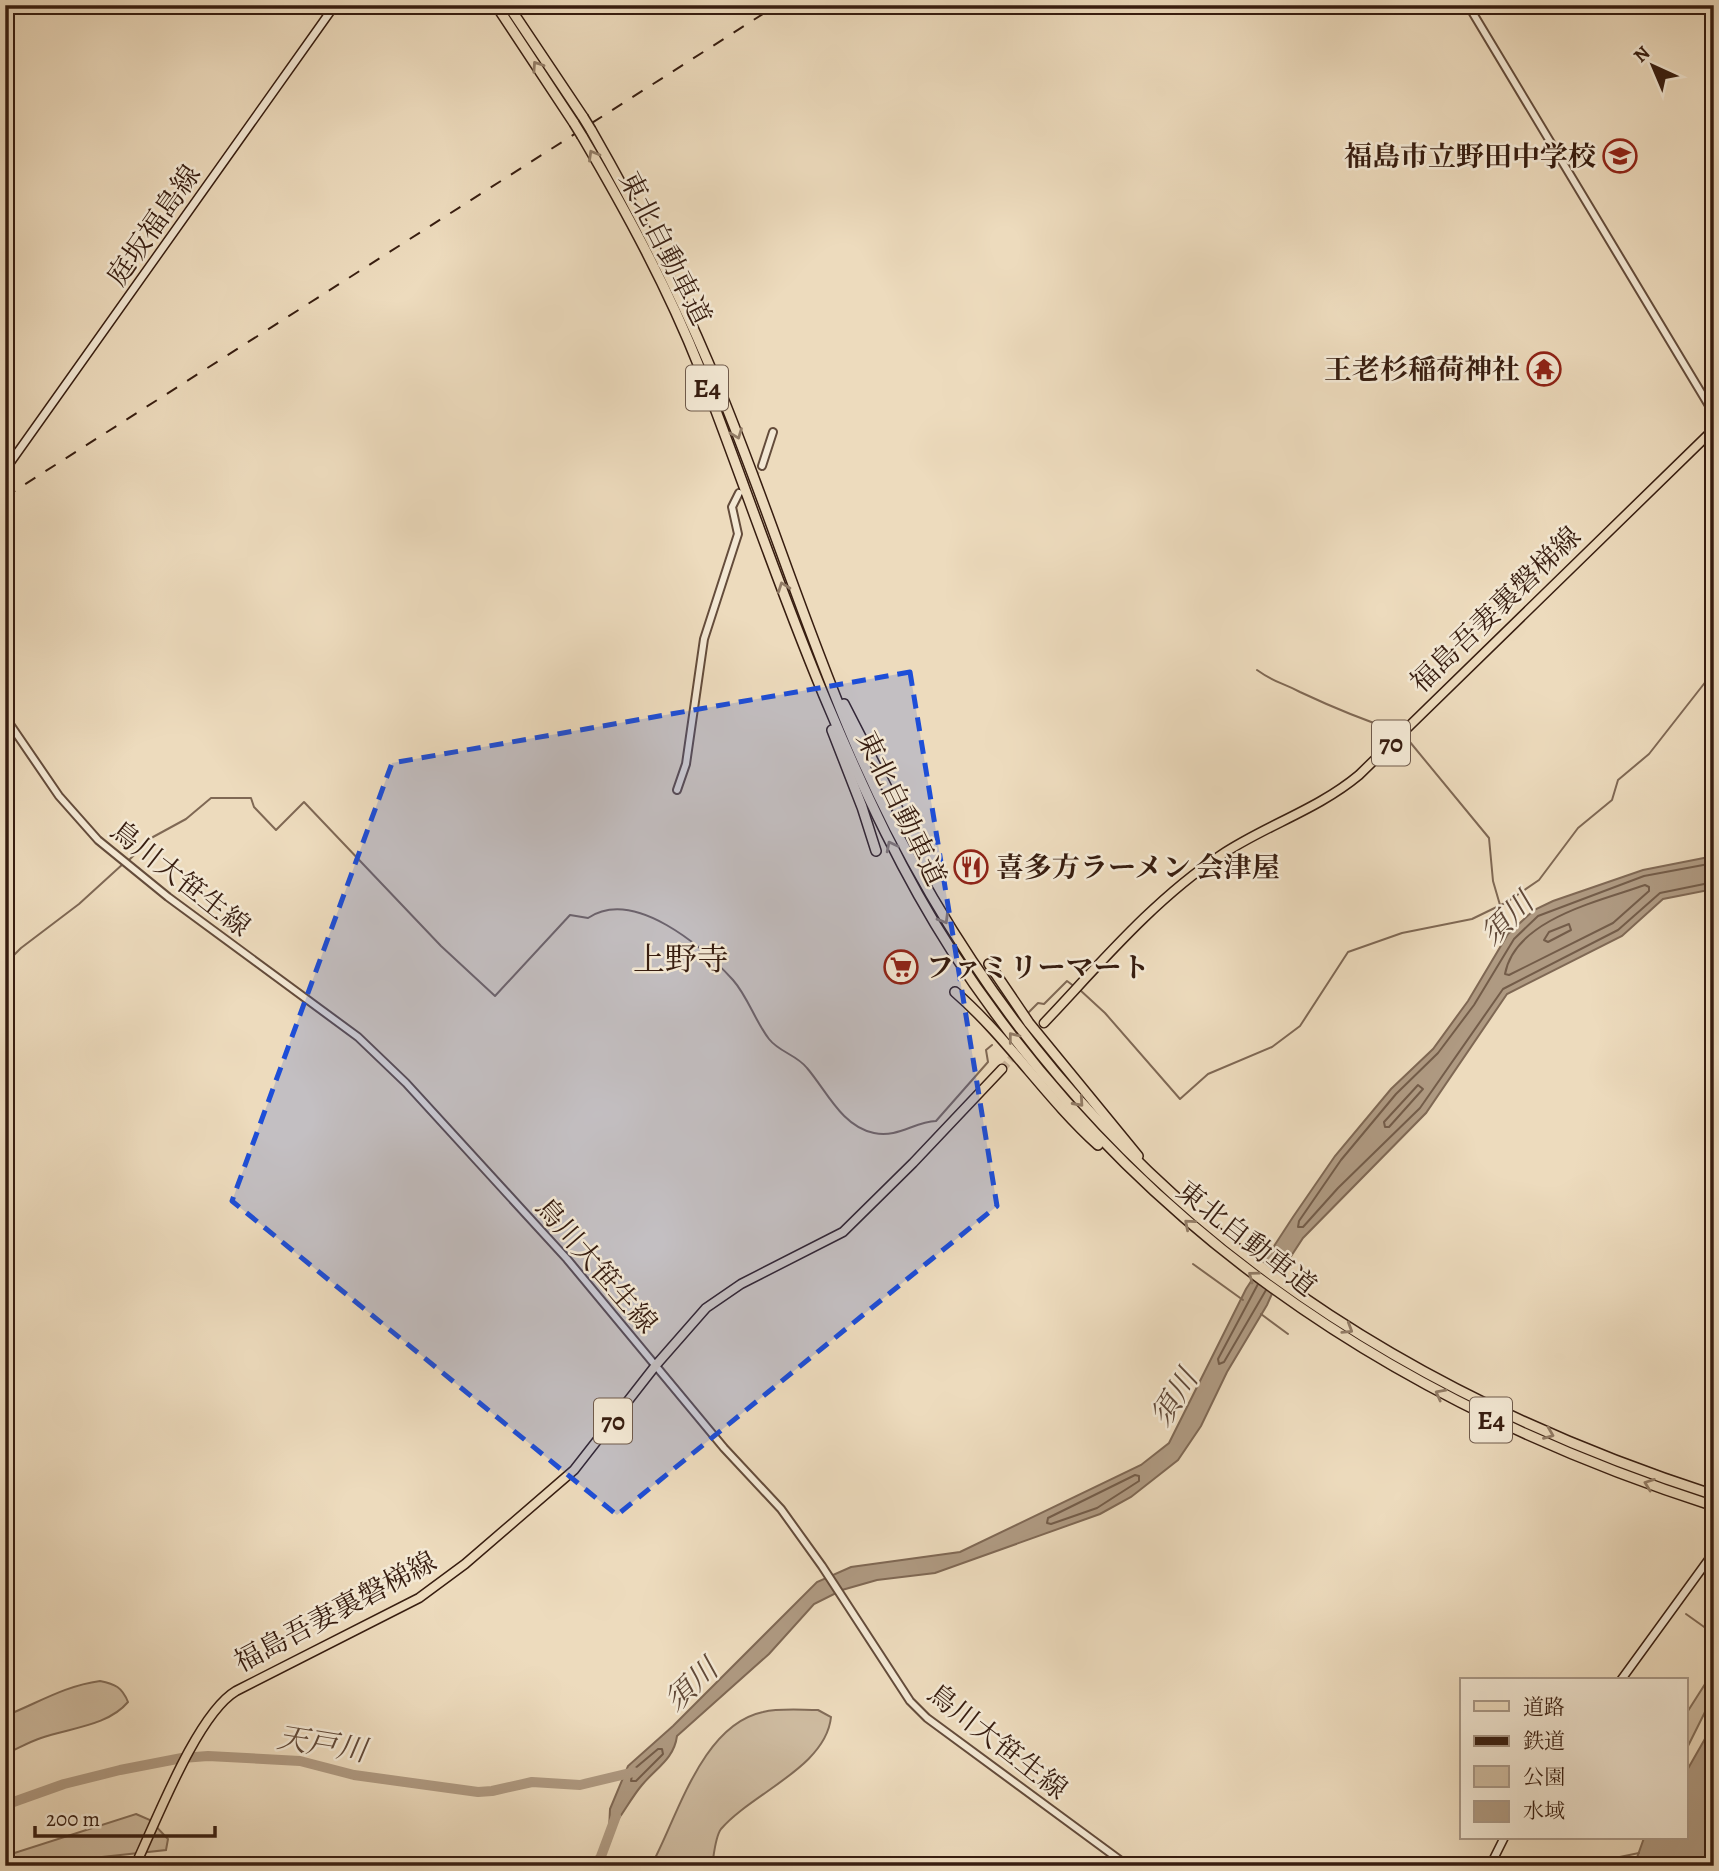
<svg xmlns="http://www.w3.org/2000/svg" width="1719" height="1871" font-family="Alegreya,'Noto Serif JP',serif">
<rect width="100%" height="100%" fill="#eddbbd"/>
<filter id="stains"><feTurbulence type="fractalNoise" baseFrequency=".00286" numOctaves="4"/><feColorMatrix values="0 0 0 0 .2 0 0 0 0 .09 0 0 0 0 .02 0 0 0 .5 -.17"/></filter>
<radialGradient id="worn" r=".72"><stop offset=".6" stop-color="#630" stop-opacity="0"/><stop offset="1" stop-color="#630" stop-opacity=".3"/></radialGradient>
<g fill="#cebba0" stroke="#826c58" stroke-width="2">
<polygon points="1714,1670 1714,1694 1686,1750 1686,1714"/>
<path d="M100,1681C115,1684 122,1687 128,1702C108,1726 69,1728 41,1738C29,1742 17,1749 5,1754V1716C38,1703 64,1686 100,1681Z"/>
<path d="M818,1710L831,1717C826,1767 752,1793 721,1829C715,1837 714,1855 712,1866H651C677,1819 701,1725 763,1712C780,1708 800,1710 818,1710Z"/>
<polygon points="136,1814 150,1820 168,1839 166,1850 102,1857 74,1866 5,1866 5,1856"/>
</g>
<g fill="#af9a82" stroke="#7f6854" stroke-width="2">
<path d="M1714,856V889L1663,899L1622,936L1507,994L1426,1113L1303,1238L1284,1267L1267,1305L1227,1372L1201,1426L1178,1460L1131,1497L1100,1514L935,1573L877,1580L842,1590L814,1604L769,1654L677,1736C674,1759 656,1768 642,1785C630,1799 622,1817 609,1831L610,1809L628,1766L673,1726L817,1582L851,1567L960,1552L1141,1465L1169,1443L1246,1289L1293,1217L1335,1156L1391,1089L1433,1049L1468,1001L1508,934L1534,910L1553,901L1643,870Z"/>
<polygon points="1714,1723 1714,1855 1709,1866 1634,1866 1644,1838 1686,1838 1686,1772"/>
</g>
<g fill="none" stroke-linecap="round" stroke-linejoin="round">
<g stroke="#735c49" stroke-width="2">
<polyline points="1714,863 1644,876 1538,916 1514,939 1474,1005 1438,1053 1396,1094 1341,1160 1299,1221 1298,1227 1303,1227 1338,1188 1420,1108 1503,989 1618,930 1660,893 1714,882"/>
<path d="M1645,885L1649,887V891L1613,923L1509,975L1505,974C1515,919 1600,901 1645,885Z"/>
<polygon points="1569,924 1571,930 1548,942 1544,940 1549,932"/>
<polygon points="1418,1085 1423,1089 1389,1127 1385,1127 1384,1122"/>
<polyline points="1258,1284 1218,1359 1219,1364 1224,1362 1266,1290"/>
<polygon points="1135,1475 1139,1476 1139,1481 1097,1508 1051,1524 1047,1523 1048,1518"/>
<polygon points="658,1749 662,1749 663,1754 636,1781 631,1781 633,1770"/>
</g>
<g stroke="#7f6854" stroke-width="2">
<path d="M1257,670C1275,683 1281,682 1300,692C1332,707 1363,720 1397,731"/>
<polyline points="1405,736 1489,838 1493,881 1500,905"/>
<path d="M129,860L153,837L186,819L211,798H251L254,807L276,830L304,802L441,946L495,996L570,915L588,918C634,887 703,947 733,980C748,997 755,1021 769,1039C779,1052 797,1055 807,1068C826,1090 842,1127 874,1133C898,1138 914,1122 936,1121L988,1062L986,1050L992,1045"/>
<polyline points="5,964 21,948 79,904 124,863"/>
<polyline points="1080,990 1105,1013 1180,1099 1208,1074 1272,1047 1300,1026 1348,952 1402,933 1472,919 1507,902 1539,880 1578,828 1612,800 1618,780 1649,754 1714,671"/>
<polyline points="1029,1012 1038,1003 1044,1004 1067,981 1075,987"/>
<polyline points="1193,1264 1243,1300"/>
<polyline points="1261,1314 1288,1334"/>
<polyline points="1686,1614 1714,1634"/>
<polyline points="1607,1866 1610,1859 1639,1853"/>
</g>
<g stroke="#af9a82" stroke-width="10">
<polyline points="5,1805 64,1784 120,1770 182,1758 208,1756 300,1761 354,1775 478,1792 492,1791 532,1782 580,1785 634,1772"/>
<polyline points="587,1866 600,1859 616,1816"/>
</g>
<polyline stroke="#c9b59a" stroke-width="6" stroke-dasharray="6 3" stroke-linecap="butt" points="742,489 762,466"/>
<polyline stroke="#c9b59a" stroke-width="8" stroke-dasharray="8 4" stroke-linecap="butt" points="1002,1069 1044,1023"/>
<defs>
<g id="tertiary">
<polyline points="1468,5 1714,414"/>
<polyline points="762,466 773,432"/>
<polyline points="5,717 59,796 98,840 168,897 358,1037 406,1083 567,1259 724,1448 781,1509 822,1566 910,1701 927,1718 1128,1866"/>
<polyline points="677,790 686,764 704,639 738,534 732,507 739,493"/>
</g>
<g id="secondary">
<polyline points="5,470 335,5"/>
<polyline points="1621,1680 1714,1552"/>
<polyline points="1490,1866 1504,1838"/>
</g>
<g id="primary">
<path d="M1044,1023C1099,965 1153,900 1221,855C1266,825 1317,810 1359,775L1714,429"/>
<path d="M135,1866C156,1822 197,1714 236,1691L419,1598L465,1564L574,1470L656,1365L706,1308L741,1284L843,1232L913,1163L1002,1069"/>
</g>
<g id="motorway">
<polyline points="496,5 574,123"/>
<polyline points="508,5 583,117"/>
<path d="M591,130C634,205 674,282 708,362C762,487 801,619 855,744C1022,1131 1317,1367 1714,1495"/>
<path d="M582,136C626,211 668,288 700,369C744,482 782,598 830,710C865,793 903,875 952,951C1134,1231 1399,1405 1714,1506"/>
<polyline points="844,704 905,823"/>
<polyline points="832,730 862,807 876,851"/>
<polyline points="989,964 1029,1023 1138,1156"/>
<path d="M955,992C1008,1038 1046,1098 1098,1145"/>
</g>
</defs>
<use href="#tertiary" stroke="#644c3b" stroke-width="10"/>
<use href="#secondary" stroke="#371d10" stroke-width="10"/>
<use href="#primary" stroke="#371d10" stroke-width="11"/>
<use href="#motorway" stroke="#371d10" stroke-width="12"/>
<use href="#tertiary" stroke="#f3e8d4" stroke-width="6"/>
<use href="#secondary" stroke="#f3e8d4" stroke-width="7"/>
<use href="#primary" stroke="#eddbbd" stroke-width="8"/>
<use href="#motorway" stroke="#eddbbd" stroke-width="9"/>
<polyline stroke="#371d10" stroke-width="2" stroke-dasharray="12 12" stroke-linecap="butt" points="5,497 777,5"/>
<defs>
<g id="motorway-bridge">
<polyline points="583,117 591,130"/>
<polyline points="574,123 582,136"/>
</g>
</defs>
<use href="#motorway-bridge" stroke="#371d10" stroke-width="12" stroke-linecap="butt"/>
<use href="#motorway-bridge" stroke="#eddbbd" stroke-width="9"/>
</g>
<defs><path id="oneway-chevron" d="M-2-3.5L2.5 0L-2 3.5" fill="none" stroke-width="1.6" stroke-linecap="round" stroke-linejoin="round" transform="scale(1.75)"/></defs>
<g stroke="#927c66">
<use href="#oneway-chevron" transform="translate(537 66) rotate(-124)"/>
<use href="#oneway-chevron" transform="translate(593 155) rotate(-120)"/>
<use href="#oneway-chevron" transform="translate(737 434) rotate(69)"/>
<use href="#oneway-chevron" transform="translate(783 587) rotate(-110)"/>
<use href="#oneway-chevron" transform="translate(891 846) rotate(-117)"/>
<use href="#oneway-chevron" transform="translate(944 919) rotate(59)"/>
<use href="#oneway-chevron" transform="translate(1013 1037) rotate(-128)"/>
<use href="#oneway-chevron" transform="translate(1079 1102) rotate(48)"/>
<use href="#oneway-chevron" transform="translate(1189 1224) rotate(-139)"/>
<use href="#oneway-chevron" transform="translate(1253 1276) rotate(-143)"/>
<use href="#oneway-chevron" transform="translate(1348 1329) rotate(32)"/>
<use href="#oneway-chevron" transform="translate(1440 1394) rotate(-152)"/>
<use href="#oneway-chevron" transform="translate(1549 1434) rotate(22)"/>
<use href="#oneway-chevron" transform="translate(1649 1484) rotate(-160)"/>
</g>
<path fill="#1d4ed8" fill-opacity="0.2" stroke="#1d4ed8" stroke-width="5" stroke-dasharray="14 9" stroke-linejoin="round" d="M910,672L997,1206L617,1515L232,1201L392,763Z"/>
<defs>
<symbol id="school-ring" viewBox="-11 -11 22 22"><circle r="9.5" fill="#f3e8d4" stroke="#8f2418" stroke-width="1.5"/><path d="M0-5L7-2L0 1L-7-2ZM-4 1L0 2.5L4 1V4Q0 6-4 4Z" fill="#8f2418"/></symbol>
<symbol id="temple-ring" viewBox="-11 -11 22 22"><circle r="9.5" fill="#f3e8d4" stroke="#8f2418" stroke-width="1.5"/><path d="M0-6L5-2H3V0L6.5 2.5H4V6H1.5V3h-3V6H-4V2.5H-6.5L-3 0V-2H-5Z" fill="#8f2418"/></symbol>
<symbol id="restaurant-ring" viewBox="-11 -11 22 22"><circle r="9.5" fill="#f3e8d4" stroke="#8f2418" stroke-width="1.5"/><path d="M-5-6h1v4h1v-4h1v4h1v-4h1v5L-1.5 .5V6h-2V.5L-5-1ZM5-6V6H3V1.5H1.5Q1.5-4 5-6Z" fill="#8f2418"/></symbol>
<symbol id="supermarket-ring" viewBox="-11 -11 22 22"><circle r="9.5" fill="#f3e8d4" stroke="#8f2418" stroke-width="1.5"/><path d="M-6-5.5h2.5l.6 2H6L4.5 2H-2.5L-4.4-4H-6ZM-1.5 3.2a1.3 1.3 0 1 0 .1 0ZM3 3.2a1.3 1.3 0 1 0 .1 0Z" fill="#8f2418"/></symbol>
</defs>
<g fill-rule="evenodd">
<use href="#school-ring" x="1601" y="137" width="38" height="38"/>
<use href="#temple-ring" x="1525" y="350" width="38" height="38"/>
<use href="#restaurant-ring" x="952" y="848" width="38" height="38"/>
<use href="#supermarket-ring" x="882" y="948" width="38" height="38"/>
</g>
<g text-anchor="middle" stroke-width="5" stroke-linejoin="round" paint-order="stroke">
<g fill="#f3e8d4" stroke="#6f5a4b" stroke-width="2">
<rect x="686" y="365.5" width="42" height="45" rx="5"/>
<rect x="1372" y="720.5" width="38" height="45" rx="5"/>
<rect x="1470" y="1397.5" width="42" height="45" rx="5"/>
<rect x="594" y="1398.5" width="38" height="45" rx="5"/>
</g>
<g font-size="26" font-weight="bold" fill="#371d10">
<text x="707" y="397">E4</text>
<text x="1391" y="752">70</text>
<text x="1491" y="1429">E4</text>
<text x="613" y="1430">70</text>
</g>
<g font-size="28" font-weight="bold" fill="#371d10" stroke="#f3e8d4" text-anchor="end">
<text x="1596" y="166">福島市立野田中学校</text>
<text x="1520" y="379">王老杉稲荷神社</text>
<text x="996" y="877" text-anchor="start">喜多方ラーメン 会津屋</text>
<text x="926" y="977" text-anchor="start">ファミリーマート</text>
</g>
<g font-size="28" fill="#371d10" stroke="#f3e8d4">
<text transform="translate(153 225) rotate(-55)" y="10">庭坂福島線</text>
<text transform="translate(666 248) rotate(63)" y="10">東北自動車道</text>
<text transform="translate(1495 609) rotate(-44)" y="10">福島吾妻裏磐梯線</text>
<text transform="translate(902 808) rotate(64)" y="10">東北自動車道</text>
<text transform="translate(181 878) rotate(38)" y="10">鳥川大笹生線</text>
<text transform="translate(1247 1238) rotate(38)" y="10">東北自動車道</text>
<text transform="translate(597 1265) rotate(49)" y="10">鳥川大笹生線</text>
<text transform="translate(335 1611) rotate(-28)" y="10">福島吾妻裏磐梯線</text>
<text transform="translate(998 1741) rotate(38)" y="10">鳥川大笹生線</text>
</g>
<g font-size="30" font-style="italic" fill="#614938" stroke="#f3e8d4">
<text transform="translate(1507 919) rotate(-45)" y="10">須川</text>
<text transform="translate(1174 1398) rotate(-58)" y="10">須川</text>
<text transform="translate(691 1685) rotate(-43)" y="10">須川</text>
<text transform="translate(322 1744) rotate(9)" y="10">天戸川</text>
</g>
<g font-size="32" fill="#371d10" stroke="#f3e8d4">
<text x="681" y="970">上野寺</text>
</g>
</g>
<rect width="1719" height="1871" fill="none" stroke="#eddbbd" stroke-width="28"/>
<rect x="7" y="7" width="1705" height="1857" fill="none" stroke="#371d10" stroke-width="3.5"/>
<rect x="14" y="14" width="1691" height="1843" fill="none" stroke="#371d10" stroke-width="2"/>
<rect x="1460" y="1678" width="228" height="161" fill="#f3e8d4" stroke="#a89786" stroke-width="2"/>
<rect x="1474" y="1701" width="35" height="10" fill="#eddbbd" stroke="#a89786" stroke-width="2"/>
<text x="1523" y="1714" font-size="21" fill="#371d10">道路</text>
<rect x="1474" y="1736" width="35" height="10" fill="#371d10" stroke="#a89786" stroke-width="2"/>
<text x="1523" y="1748" font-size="21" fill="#371d10">鉄道</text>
<rect x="1474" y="1766" width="35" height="21" fill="#cebba0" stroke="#a89786" stroke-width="2"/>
<text x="1523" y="1784" font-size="21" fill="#371d10">公園</text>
<rect x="1474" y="1801" width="35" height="21" fill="#af9a82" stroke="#a89786" stroke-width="2"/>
<text x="1523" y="1818" font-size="21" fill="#371d10">水域</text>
<g transform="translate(1653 66) rotate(316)" stroke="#f3e8d4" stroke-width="5" paint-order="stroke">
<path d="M0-5L12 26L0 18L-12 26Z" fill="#371d10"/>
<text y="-10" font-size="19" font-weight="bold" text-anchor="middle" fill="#371d10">N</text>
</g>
<path d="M35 1826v10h180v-10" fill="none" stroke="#371d10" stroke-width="3.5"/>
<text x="46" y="1826" font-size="21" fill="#371d10" stroke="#f3e8d4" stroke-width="5" paint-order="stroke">200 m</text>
<rect width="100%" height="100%" filter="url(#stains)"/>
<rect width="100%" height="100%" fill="url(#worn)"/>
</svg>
